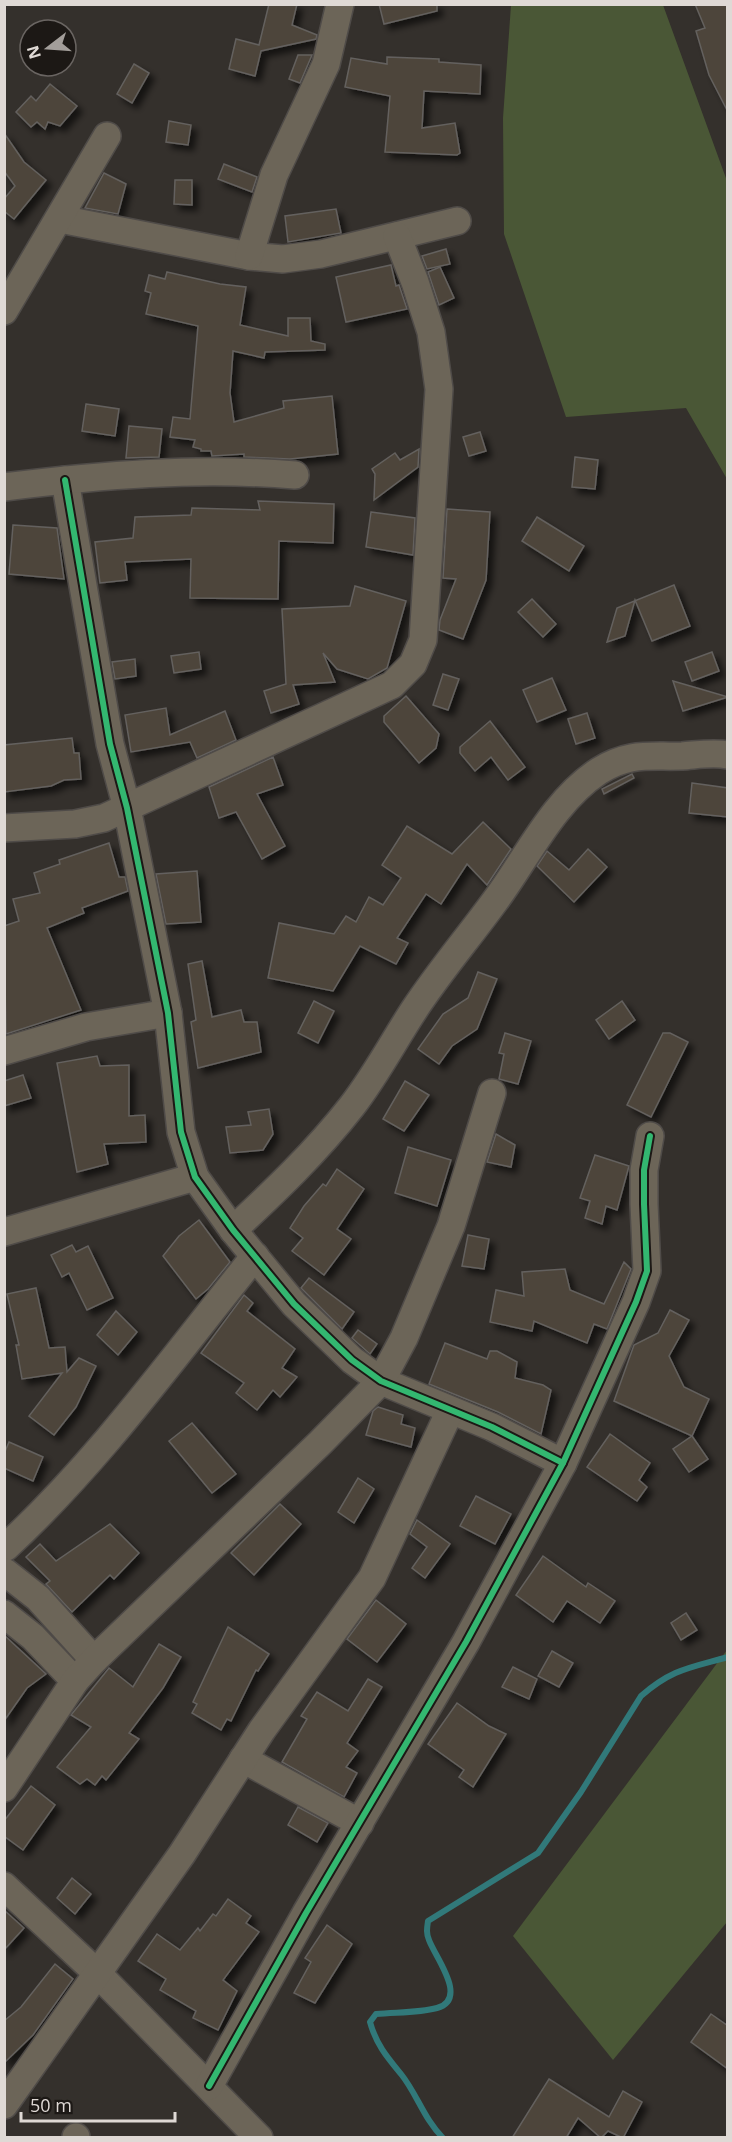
<svg xmlns="http://www.w3.org/2000/svg" width="732" height="2142" font-family="'Open Sans',sans-serif">
<defs>
<filter id="shadow"><feDropShadow dx="5.5" dy="5.5" stdDeviation="3" flood-color="#0009"/></filter>
</defs>
<rect width="100%" height="100%" fill="#34302c"/>
<g fill="#4a5736">
<polygon points="511,5 663,5 727,181 727,479 686,408 566,417 504,234 503,118"/>
<polygon points="727,1650 727,1922 613,2060 513,1936"/>
</g>
<g fill="none" stroke-linecap="round" stroke-linejoin="round">
<path stroke="#31797a" stroke-width="6" d="M443,2138C424,2119 417,2094 401,2074C387,2057 376,2044 370,2022L376,2014C396,2012 418,2013 437,2008C469,1999 435,1957 429,1940C426,1933 427,1928 428,1921L538,1853L581,1792L641,1696C672,1669 689,1668 728,1657"/>
</g>
<g fill="#4d453a" stroke="#64615e" stroke-width="1.5" filter="url(#shadow)">
<polygon points="269,4 297,4 292,25 317,35 316,39 261,51 255,76 229,69 236,39 259,45"/>
<polygon points="379,4 437,4 437,11 384,24"/>
<polygon points="695,4 728,4 728,112 709,75 696,31 705,28"/>
<polygon points="298,55 312,55 300,83 289,79"/>
<polygon points="387,57 439,59 439,62 481,65 480,94 424,91 422,128 455,123 460,153 457,155 385,152 390,96 345,87 351,58 387,64"/>
<polygon points="134,64 149,73 132,103 117,94"/>
<polygon points="50,84 77,106 60,126 48,122 45,129 37,122 31,127 16,112 31,96 36,101"/>
<polygon points="169,121 191,125 188,145 166,142"/>
<polygon points="4,133 24,162 46,180 14,219 4,211 4,199 15,186 4,171"/>
<polygon points="224,164 257,177 252,192 218,179"/>
<polygon points="104,173 126,184 118,214 85,208"/>
<polygon points="175,180 192,180 192,205 174,204"/>
<polygon points="336,209 341,233 288,242 285,216"/>
<polygon points="446,249 450,264 427,269 422,256"/>
<polygon points="391,265 396,286 399,285 407,309 346,322 336,277"/>
<polygon points="440,267 454,298 439,305 428,272"/>
<polygon points="167,272 220,284 246,287 240,325 288,336 288,318 310,318 311,341 325,344 325,350 265,352 264,358 233,351 230,393 234,422 284,408 283,401 332,396 338,454 290,459 244,457 244,454 212,456 211,451 201,451 201,449 193,447 195,440 170,437 173,417 190,419 198,326 146,314 151,293 145,291 149,275 165,279"/>
<polygon points="86,404 119,409 115,436 82,431"/>
<polygon points="129,426 162,429 159,457 126,458"/>
<polygon points="480,432 486,451 469,456 463,437"/>
<polygon points="419,449 418,467 374,500 375,474 372,469 395,453 400,460"/>
<polygon points="575,457 598,460 595,489 572,487"/>
<polygon points="258,501 334,504 333,543 279,541 278,599 190,598 191,559 125,562 127,580 100,583 95,542 133,538 135,517 191,515 192,508 260,510"/>
<polygon points="447,509 490,512 486,580 463,639 439,630 440,620 456,579 443,578"/>
<polygon points="371,512 415,518 413,555 366,547"/>
<polygon points="537,517 584,546 569,571 522,541"/>
<polygon points="13,525 57,528 64,579 9,574"/>
<polygon points="674,585 690,626 652,641 635,600 625,636 607,642 617,608"/>
<polygon points="355,586 406,601 387,668 368,679 337,669 323,653 335,682 293,685 299,704 271,713 264,691 286,684 282,609 350,606"/>
<polygon points="532,599 556,624 543,637 518,612"/>
<polygon points="199,652 201,669 174,673 171,656"/>
<polygon points="712,652 719,671 692,681 685,662"/>
<polygon points="135,659 136,676 115,679 112,662"/>
<polygon points="443,674 459,679 448,710 433,705"/>
<polygon points="552,678 566,710 537,722 523,690"/>
<polygon points="673,681 728,697 683,711"/>
<polygon points="406,696 439,734 436,748 419,763 384,722 384,716"/>
<polygon points="166,708 170,735 225,711 236,740 197,758 190,742 131,752 125,715"/>
<polygon points="587,713 595,738 576,744 568,719"/>
<polygon points="490,721 525,767 508,780 491,757 475,771 460,753 460,747"/>
<polygon points="72,738 74,753 79,753 81,779 64,780 51,786 4,792 4,745"/>
<polygon points="273,757 283,785 257,794 285,846 262,859 236,812 219,818 209,787"/>
<polygon points="632,774 634,778 604,794 602,789"/>
<polygon points="692,783 728,788 728,817 689,813"/>
<polygon points="483,822 511,849 487,885 467,864 441,904 426,894 397,938 408,943 396,964 360,946 333,991 268,978 279,923 334,934 346,916 356,922 369,897 383,905 401,878 382,865 407,826 452,854"/>
<polygon points="109,843 119,877 125,877 128,891 82,908 84,913 47,928 81,1010 6,1034 4,926 19,921 13,899 40,893 34,873 60,864 59,860"/>
<polygon points="588,849 607,867 574,902 537,866 547,851 569,870"/>
<polygon points="197,871 201,922 166,924 156,874"/>
<polygon points="202,961 212,1017 241,1010 244,1022 257,1022 261,1052 198,1068 191,1022 196,1020 188,964"/>
<polygon points="478,972 497,979 477,1029 452,1046 439,1064 418,1049 443,1014 468,998"/>
<polygon points="314,1001 334,1011 318,1043 298,1033"/>
<polygon points="622,1001 635,1020 609,1039 596,1020"/>
<polygon points="505,1033 531,1041 518,1084 499,1079 504,1054 499,1053"/>
<polygon points="663,1033 670,1033 688,1042 651,1117 627,1105"/>
<polygon points="97,1056 100,1066 129,1065 129,1116 145,1115 146,1142 104,1144 108,1164 77,1172 57,1063"/>
<polygon points="23,1075 31,1098 4,1106 4,1081"/>
<polygon points="405,1081 429,1095 404,1131 383,1119"/>
<polygon points="269,1109 273,1134 263,1150 230,1153 226,1127 251,1125 248,1112"/>
<polygon points="496,1134 515,1145 511,1167 487,1162"/>
<polygon points="408,1147 451,1160 437,1206 395,1193"/>
<polygon points="595,1155 629,1166 617,1210 606,1206 602,1224 585,1218 590,1201 580,1198"/>
<polygon points="337,1169 364,1189 337,1229 351,1239 324,1275 292,1251 303,1238 290,1228 304,1206 323,1184 326,1186"/>
<polygon points="199,1220 230,1262 208,1289 196,1299 163,1256 179,1236"/>
<polygon points="468,1235 489,1239 484,1269 462,1266"/>
<polygon points="72,1245 76,1252 88,1246 113,1298 87,1310 69,1273 62,1277 51,1255"/>
<polygon points="624,1262 631,1269 607,1329 594,1324 587,1343 534,1321 532,1331 490,1322 496,1290 524,1296 522,1272 565,1269 570,1290 604,1304"/>
<polygon points="309,1278 354,1312 342,1329 301,1288"/>
<polygon points="36,1288 49,1348 65,1347 67,1372 79,1358 96,1366 76,1407 54,1435 29,1416 62,1373 22,1379 16,1345 19,1345 7,1294"/>
<polygon points="244,1295 253,1303 247,1311 295,1349 282,1368 297,1377 280,1397 273,1390 257,1410 236,1393 244,1383 201,1353"/>
<polygon points="670,1310 689,1320 669,1356 684,1387 709,1399 692,1436 614,1401 634,1345 658,1333"/>
<polygon points="116,1311 137,1332 118,1355 97,1335"/>
<polygon points="358,1330 377,1344 370,1354 352,1338"/>
<polygon points="445,1343 487,1359 490,1351 497,1351 517,1362 515,1378 543,1385 551,1390 541,1434 498,1412 429,1384"/>
<polygon points="378,1407 403,1415 401,1424 415,1428 411,1447 366,1435 373,1411"/>
<polygon points="192,1423 236,1474 212,1493 169,1441"/>
<polygon points="610,1434 650,1463 639,1480 647,1487 637,1501 587,1467"/>
<polygon points="692,1436 708,1459 689,1472 673,1449"/>
<polygon points="9,1442 43,1457 33,1481 4,1468 4,1454"/>
<polygon points="358,1478 374,1489 354,1523 338,1512"/>
<polygon points="476,1496 511,1514 495,1544 460,1526"/>
<polygon points="280,1504 301,1524 254,1575 231,1553"/>
<polygon points="417,1520 450,1544 425,1578 412,1568 427,1547 410,1534"/>
<polygon points="110,1524 139,1553 114,1579 110,1575 72,1612 46,1584 50,1581 26,1557 40,1544 56,1561"/>
<polygon points="543,1556 586,1587 588,1583 615,1601 600,1623 567,1601 553,1622 516,1595"/>
<polygon points="376,1600 406,1624 377,1662 347,1639"/>
<polygon points="686,1613 697,1630 681,1640 671,1623"/>
<polygon points="228,1627 269,1654 258,1671 256,1670 231,1721 227,1719 221,1730 192,1713 197,1704 193,1702"/>
<polygon points="4,1635 46,1674 27,1688 4,1721"/>
<polygon points="159,1644 181,1657 163,1688 129,1733 139,1739 106,1780 102,1776 95,1785 87,1779 80,1784 57,1767 91,1727 71,1715 109,1668 133,1687"/>
<polygon points="552,1651 573,1663 559,1687 538,1676"/>
<polygon points="513,1667 537,1679 529,1699 502,1687"/>
<polygon points="368,1679 382,1687 347,1743 358,1751 346,1767 357,1773 344,1797 282,1762 307,1719 301,1716 317,1692 348,1711"/>
<polygon points="457,1703 489,1726 506,1734 473,1787 459,1777 464,1770 428,1744"/>
<polygon points="31,1786 55,1805 23,1850 4,1836 4,1821"/>
<polygon points="298,1807 328,1823 317,1842 288,1825"/>
<polygon points="72,1878 91,1894 75,1914 57,1898"/>
<polygon points="228,1899 251,1916 246,1923 259,1932 223,1980 237,1991 218,2030 193,2018 196,2011 160,1990 166,1979 138,1961 157,1934 180,1950 198,1928 200,1931 213,1914 216,1916"/>
<polygon points="4,1910 24,1928 4,1950"/>
<polygon points="327,1925 352,1944 315,2003 294,1993 311,1962 305,1958"/>
<polygon points="55,1964 73,1979 33,2035 4,2063 4,2021 21,2007"/>
<polygon points="711,2014 728,2026 728,2069 691,2042"/>
<polygon points="549,2079 609,2117 623,2091 642,2102 623,2138 608,2131 601,2138 578,2118 566,2138 512,2138"/>
</g>
<g fill="none" stroke-linecap="round" stroke-linejoin="round">
<defs>
<g id="minor">
<polyline points="60,219 249,256 283,259 321,254 457,221"/>
<polyline points="249,256 274,175 326,64 340,4"/>
<polyline points="4,311 107,136"/>
<polyline points="65,480 110,744 127,808 168,1013 181,1132 195,1177 233,1230 294,1304 352,1360 381,1381 492,1427 563,1463"/>
<path d="M4,487C101,475 197,467 295,475"/>
<polyline points="4,828 75,824 104,818 392,685 413,664 423,640 439,389 431,332 415,282 397,236"/>
<polyline points="4,1051 86,1027 168,1013"/>
<path d="M233,1230C276,1190 316,1152 352,1106C376,1075 393,1042 414,1010C439,972 468,938 495,901C527,858 553,801 599,771C630,752 649,757 682,756C697,755 713,752 728,755"/>
<polyline points="4,1232 195,1177"/>
<path d="M6,1547C100,1460 175,1355 255,1256"/>
<polyline points="5,1572 38,1598 94,1660"/>
<polyline points="4,1614 33,1637 75,1681"/>
<polyline points="243,1759 360,1823"/>
<polyline points="4,1788 75,1681 94,1660 320,1443 381,1381 404,1338 451,1226 492,1093"/>
<polyline points="4,1886 97,1973 259,2138"/>
<polyline points="209,2086 306,1913 466,1642 563,1463 636,1302 647,1271 644,1204 644,1170 650,1136"/>
<polyline points="4,2105 182,1854 262,1730 372,1578 450,1411"/>
<polyline points="76,2137 76,2138"/>
</g>
</defs>
<use href="#minor" stroke="#4f4b48" stroke-width="30"/>
<use href="#minor" stroke="#6c6558" stroke-width="27"/>
<defs>
<g id="cycleway">
<polyline points="65,480 110,744 127,808 168,1013 181,1132 195,1177 233,1230 294,1304 352,1360 381,1381 492,1427 563,1463"/>
<polyline points="209,2086 306,1913 466,1642 563,1463 636,1302 647,1271 644,1204 644,1170 650,1136"/>
</g>
</defs>
<use href="#cycleway" stroke="#1c1815" stroke-width="10"/>
<use href="#cycleway" stroke="#33b770" stroke-width="6"/>
</g>
<rect width="732" height="2142" fill="none" stroke="#dfd9d5" stroke-width="12"/>
<g transform="translate(48 48) rotate(253)"><circle r="28" fill="#1c1815" stroke="#6a6562" stroke-width="1.5"/>
<path d="M0-4.5L10 22L0 15L-10 22Z" fill="#a39e9a"/>
<text y="-9" font-size="16" font-weight="bold" text-anchor="middle" fill="#dfd9d5">N</text>
</g>
<path d="M21 2112v9h154v-9" fill="none" stroke="#dfd9d5" stroke-width="3"/>
<text x="30" y="2112" font-size="18" fill="#dfd9d5" stroke="#1c1815" stroke-width="4.5" paint-order="stroke">50 m</text>
</svg>
